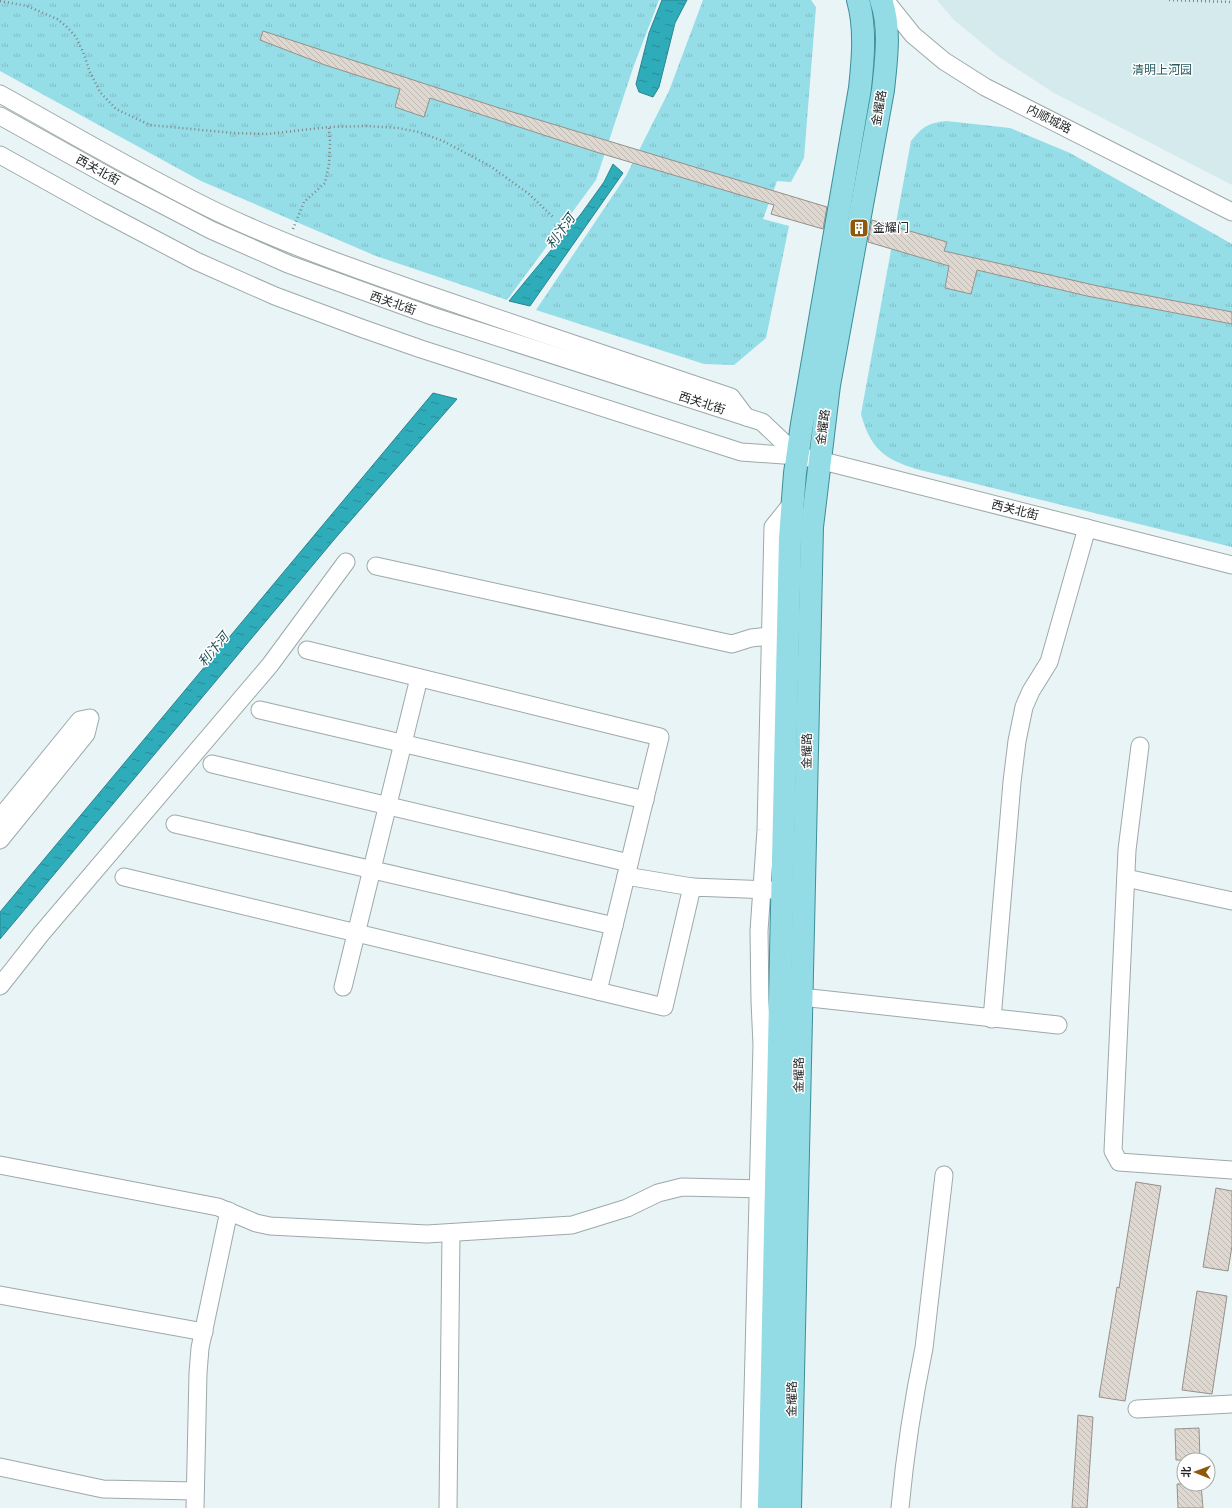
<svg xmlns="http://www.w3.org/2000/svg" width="1232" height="1508" font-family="'DejaVu Sans','Noto Sans SC',sans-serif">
<defs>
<pattern id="park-tufts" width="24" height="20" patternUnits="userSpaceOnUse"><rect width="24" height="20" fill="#95dde7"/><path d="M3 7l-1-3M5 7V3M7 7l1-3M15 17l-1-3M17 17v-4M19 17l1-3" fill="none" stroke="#80bec6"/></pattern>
<pattern id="water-ripples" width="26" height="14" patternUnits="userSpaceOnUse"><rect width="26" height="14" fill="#2eacba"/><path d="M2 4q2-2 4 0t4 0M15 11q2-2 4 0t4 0" fill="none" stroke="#278c97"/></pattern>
<pattern id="building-back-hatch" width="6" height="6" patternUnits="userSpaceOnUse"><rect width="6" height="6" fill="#dfd8d0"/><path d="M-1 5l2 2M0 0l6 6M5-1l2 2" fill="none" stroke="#bfb9b3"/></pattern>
</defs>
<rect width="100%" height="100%" fill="#e8f4f6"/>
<polygon fill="#d4eaed" points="937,0 1232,0 1232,185 1054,93 999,57 954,20"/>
<g fill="url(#park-tufts)">
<polygon points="0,0 659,0 633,68 596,180 507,300 376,256 201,181 0,71"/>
<polygon points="703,0 811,0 816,7 804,158 791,182 777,181 763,219 789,226 766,338 734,365 704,364 536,310 626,176 669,91"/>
<path d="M946,121L1010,128L1070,153L1232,244V547L916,469C884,459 870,448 861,414L911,141C922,127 928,123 946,121Z"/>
</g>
<g fill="url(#water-ripples)" stroke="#2b848e">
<polygon points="662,0 687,0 675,23 659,87 653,97 639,92 636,84 649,33"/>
<polygon points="613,164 623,173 530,306 509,301 581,214 604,182"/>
<polygon points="433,393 457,399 338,535 0,939 0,912"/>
</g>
<g fill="url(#building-back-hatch)" stroke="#979089">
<polygon points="263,31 496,107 827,207 823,229 771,214 774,205 596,152 430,98 424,117 395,107 400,89 325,65 260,40"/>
<polygon points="872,220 947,242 944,251 1098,286 1232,312 1232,324 1087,296 977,270 971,294 945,288 949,266 868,242"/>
<polygon points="1136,1182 1161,1186 1125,1401 1099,1397 1117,1287 1119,1288"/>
<polygon points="1216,1188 1232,1191 1232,1246 1228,1271 1203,1267"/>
<polygon points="1197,1291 1227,1296 1212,1394 1182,1390"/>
<polygon points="1078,1415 1093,1417 1087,1508 1072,1508"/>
<polygon points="1199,1428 1200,1460 1176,1460 1175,1429"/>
<polygon points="1177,1484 1201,1484 1203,1508 1178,1508"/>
</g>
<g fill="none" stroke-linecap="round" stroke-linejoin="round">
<defs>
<g id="minor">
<polyline points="885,0 913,35 944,61 985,87 1232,212"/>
<path d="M0,94C72,134 143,176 217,212C282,243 350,267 418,291C522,327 627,362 731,397L746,417"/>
<polyline points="0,116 115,180 211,230 288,264 432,316 762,422 798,456"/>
<polyline points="0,155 99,210 196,261 275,296 361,328 421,349 741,452 798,456 819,460 1232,565"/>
<polyline points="376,566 732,644 751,638 770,636"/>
<polyline points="307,650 660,737 598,991"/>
<polyline points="260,710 645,800"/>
<polyline points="1140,746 1127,850 1113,1151 1119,1162 1232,1170"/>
<polyline points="212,764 629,863"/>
<polyline points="0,818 80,720 90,718 86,734 0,840"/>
<polyline points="175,824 614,926"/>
<polyline points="626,876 692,887"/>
<polyline points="124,877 664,1007 692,887 772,890"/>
<polyline points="1126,878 1232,901"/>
<polyline points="0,986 41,934 270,665 346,562"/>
<polyline points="343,987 419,678"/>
<polyline points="801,997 1058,1025"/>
<polyline points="992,1019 1012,782 1017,741 1024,707 1031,691 1049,662 1087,528"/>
<polyline points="0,1165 218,1207 256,1223 270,1226 427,1234 572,1225 627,1208 658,1193 682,1187 769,1189"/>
<polyline points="0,1295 204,1332"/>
<polyline points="1137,1409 1232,1404"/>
<polyline points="0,1467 103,1489 195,1491"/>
<polyline points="195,1508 198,1373 200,1348 229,1211"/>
<polyline points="448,1508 451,1233"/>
<polyline points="750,1508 762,1045 760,1001 759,931 766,830 773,527 793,502"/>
<path d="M900,1508C905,1454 913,1401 924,1348L944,1175"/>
</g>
<g id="major">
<path d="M769,1508L790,538L795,473L802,424L860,88C863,60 866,28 858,0"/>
<path d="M790,1508L812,527L829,385L883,90C886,61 891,28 881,0"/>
</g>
</defs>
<use href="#minor" stroke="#9da9aa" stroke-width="19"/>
<use href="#major" stroke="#3e8e98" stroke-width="24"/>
<g stroke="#7d8586" stroke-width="2.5" stroke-dasharray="1 3" stroke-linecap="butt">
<polyline points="1169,0 1232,2"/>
<polyline points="0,1 27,6 57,19 66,26 76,37 83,52 90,72 100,92 116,109 150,125 233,133 267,134 329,127 367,126 398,128 419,132 443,141 490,166 529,194 554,218"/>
<polyline points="293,229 304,202 325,183 329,164 330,143 329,127"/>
</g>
<use href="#minor" stroke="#fff" stroke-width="17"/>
<use href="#major" stroke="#94dce5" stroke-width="22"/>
</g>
<defs>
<symbol id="building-square" viewBox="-11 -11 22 22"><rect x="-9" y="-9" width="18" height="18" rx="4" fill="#8f590c" stroke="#fff"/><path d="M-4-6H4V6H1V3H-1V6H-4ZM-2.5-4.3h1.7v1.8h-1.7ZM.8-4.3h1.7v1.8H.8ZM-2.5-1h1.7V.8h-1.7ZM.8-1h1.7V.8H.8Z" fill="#fff"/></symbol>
</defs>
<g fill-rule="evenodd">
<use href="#building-square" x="848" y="217" width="22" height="22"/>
</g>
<g text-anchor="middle" stroke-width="3" stroke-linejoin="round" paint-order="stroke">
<g font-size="12" fill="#295b61" stroke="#fff">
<text x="1162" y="74">清明上河园</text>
</g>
<g font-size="12" fill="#232728" stroke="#fff">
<text transform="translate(879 108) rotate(-80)" y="4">金耀路</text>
<text transform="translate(1049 119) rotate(27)" y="4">内顺城路</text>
<text transform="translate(98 170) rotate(29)" y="4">西关北街</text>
<text transform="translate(393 303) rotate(19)" y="4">西关北街</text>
<text transform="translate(702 403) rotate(18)" y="4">西关北街</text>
<text transform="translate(823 427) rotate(-82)" y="4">金耀路</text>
<text transform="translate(1015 510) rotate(14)" y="4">西关北街</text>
<text transform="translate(807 751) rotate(-89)" y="4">金耀路</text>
<text transform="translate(799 1075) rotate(-89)" y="4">金耀路</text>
<text transform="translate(792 1399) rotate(-89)" y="4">金耀路</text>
</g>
<g font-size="12" fill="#232728" stroke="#fff" text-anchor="start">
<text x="873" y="232">金耀门</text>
</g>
<g font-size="13" font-style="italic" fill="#1a4d53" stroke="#fff">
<text transform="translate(560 231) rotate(-54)" y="5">利汴河</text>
<text transform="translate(213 649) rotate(-50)" y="5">利汴河</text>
</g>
</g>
<g transform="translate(1196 1472) rotate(271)"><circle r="19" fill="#ffffff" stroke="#a7a9a9"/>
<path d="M0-3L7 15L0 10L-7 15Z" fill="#8f590c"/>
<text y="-6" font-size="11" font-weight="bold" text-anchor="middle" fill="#232728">北</text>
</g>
</svg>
